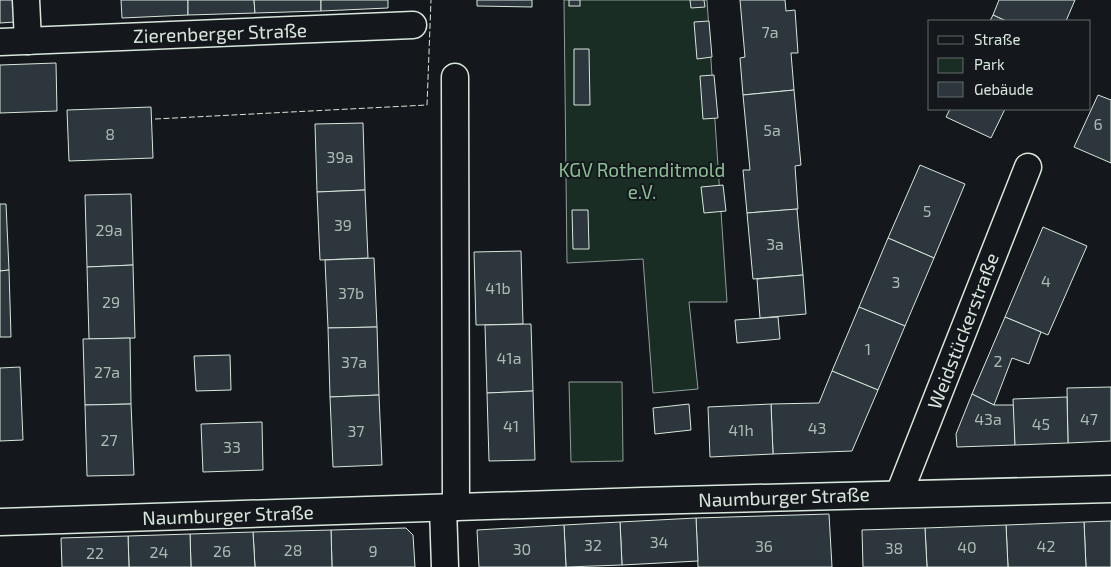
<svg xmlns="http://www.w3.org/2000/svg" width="1111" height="567" font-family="'Exo 2',sans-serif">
<rect width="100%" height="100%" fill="#14181c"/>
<g fill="#1a2d24" stroke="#939e99">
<polygon points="564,0 707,0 727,302 689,302 698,389 653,393 643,259 567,263"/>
<polygon points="569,382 622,382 623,461 571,462"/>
</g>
<g fill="#2c363c" stroke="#d8e6dc">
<polygon points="0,0 14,0 15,22 0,23"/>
<polygon points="121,0 188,0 188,15 122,18"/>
<polygon points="188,0 254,0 255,13 188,15"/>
<polygon points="254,0 321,0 321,11 255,13"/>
<polygon points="321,0 388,0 388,8 321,11"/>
<polygon points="477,0 532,0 532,7 477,6"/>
<rect x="569" y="0" width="11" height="6"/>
<polygon points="690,0 704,0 705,7 691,8"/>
<polygon points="740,0 785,0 786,11 795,10 798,53 791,53 794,90 743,95 740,58 745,57"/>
<polygon points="999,0 1075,0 1066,21 1006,21 993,15"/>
<polygon points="993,15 1006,21 990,21"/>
<polygon points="709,21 712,57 697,59 694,22"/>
<polygon points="574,49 589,49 590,105 574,105"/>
<polygon points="56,63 57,111 0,113 0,65"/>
<polygon points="714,75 718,118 703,119 700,76"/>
<polygon points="794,90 801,165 795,166 798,209 747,213 743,170 750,170 743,95"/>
<polygon points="1098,95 1111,100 1111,163 1074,147"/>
<polygon points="151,107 153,158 69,161 67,110"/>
<polygon points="950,109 1005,109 991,138 946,117"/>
<polygon points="363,123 365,190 317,192 315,124"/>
<polygon points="920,165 965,184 934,258 888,238"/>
<polygon points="723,185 726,211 704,213 701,187"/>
<polygon points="365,190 368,258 320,260 317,192"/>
<polygon points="131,194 133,265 87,267 85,195"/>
<polygon points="0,204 6,204 9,270 0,271"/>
<polygon points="797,209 803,275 753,279 747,213"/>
<polygon points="572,210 588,210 589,249 573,249"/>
<polygon points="1043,227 1087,246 1048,335 1005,317"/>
<polygon points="888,238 934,258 905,326 859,307"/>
<polygon points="521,251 523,324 476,325 474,252"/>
<polygon points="374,258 377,327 328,328 325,260"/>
<polygon points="133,265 135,338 89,339 87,267"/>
<polygon points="9,270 11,337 0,337 0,271"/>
<polygon points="803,275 806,314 760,318 757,279"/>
<polygon points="859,307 905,326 878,390 832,371"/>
<polygon points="778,317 780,339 737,343 735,320"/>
<polygon points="1005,317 1041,332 1029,364 1012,358 994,405 972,394"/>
<polygon points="531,324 533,391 487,393 485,325"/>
<polygon points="377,327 379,395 330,397 328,328"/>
<polygon points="130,338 131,404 85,405 83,339"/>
<polygon points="230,355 231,390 196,391 194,356"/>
<polygon points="20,367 23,440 0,441 0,368"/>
<polygon points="832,371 878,390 852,451 773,454 771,404 819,403"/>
<polygon points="1111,387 1111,441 1068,443 1067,388"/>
<polygon points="533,391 535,460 489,461 487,393"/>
<polygon points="972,394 994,405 1014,405 1015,445 957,447 956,434"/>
<polygon points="379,395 382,465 333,467 330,397"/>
<polygon points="1067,397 1068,443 1015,445 1013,399"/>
<polygon points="131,404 134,475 87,476 85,405"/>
<polygon points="689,404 691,430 655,434 653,408"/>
<polygon points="771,404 773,454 710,457 708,407"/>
<polygon points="262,422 263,470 203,472 201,424"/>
<polygon points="829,514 832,567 698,567 696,518"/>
<polygon points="696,518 698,561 622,565 620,522"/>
<polygon points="1111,521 1111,567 1086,567 1084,522"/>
<polygon points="620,522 622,565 566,567 564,525"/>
<polygon points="1084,522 1086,567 1008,567 1006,525"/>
<polygon points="564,525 566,567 479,567 477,530"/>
<polygon points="1006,525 1008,567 927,567 925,528"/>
<polygon points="406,528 413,535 415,567 332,567 331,530"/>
<polygon points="925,528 927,567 863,567 862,530"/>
<polygon points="331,530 332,567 255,567 253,532"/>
<polygon points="253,532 255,567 191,567 190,534"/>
<polygon points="190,534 191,567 129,567 128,536"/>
<polygon points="128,536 129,567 62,567 61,538"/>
</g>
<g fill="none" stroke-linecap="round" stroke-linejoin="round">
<defs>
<g id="minor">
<polyline points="26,0 28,41"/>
<polyline points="0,42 413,25"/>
<polyline points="455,77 456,507"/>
<polyline points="899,494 1028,167"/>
<polyline points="443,508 445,567"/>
<polyline points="0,522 642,501 1111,489"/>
</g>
</defs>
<use href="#minor" stroke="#d8e6dc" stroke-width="29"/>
<use href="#minor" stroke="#14181c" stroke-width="26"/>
<polyline stroke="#d8e6dc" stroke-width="1" stroke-dasharray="6 2.5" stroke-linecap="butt" points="155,119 427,105 431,0"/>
</g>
<g text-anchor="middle" stroke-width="4" stroke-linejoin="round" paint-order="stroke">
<g font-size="16" fill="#adbab4">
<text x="770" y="38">7a</text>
<text x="1098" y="130">6</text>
<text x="772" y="136">5a</text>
<text x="110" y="140">8</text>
<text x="340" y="163">39a</text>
<text x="927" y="217">5</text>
<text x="343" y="231">39</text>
<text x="109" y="236">29a</text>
<text x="775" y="250">3a</text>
<text x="1046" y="287">4</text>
<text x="896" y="288">3</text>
<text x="498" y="294">41b</text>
<text x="351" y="299">37b</text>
<text x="111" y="308">29</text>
<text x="868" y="355">1</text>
<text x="509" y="364">41a</text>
<text x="998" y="367">2</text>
<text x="354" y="368">37a</text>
<text x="107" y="378">27a</text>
<text x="988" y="425">43a</text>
<text x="1089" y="425">47</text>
<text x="1041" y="430">45</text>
<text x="511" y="432">41</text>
<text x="817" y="434">43</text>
<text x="741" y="436">41h</text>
<text x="356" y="437">37</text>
<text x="109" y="446">27</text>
<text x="232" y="453">33</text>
<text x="659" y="548">34</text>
<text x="593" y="551">32</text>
<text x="764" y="552">36</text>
<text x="1046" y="552">42</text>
<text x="967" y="553">40</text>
<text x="894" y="554">38</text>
<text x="522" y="555">30</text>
<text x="293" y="556">28</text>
<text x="222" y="557">26</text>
<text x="373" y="557">9</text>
<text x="159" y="558">24</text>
<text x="95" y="559">22</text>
</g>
<g font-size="19" fill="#d8e6dc" stroke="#14181c">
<text transform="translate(220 33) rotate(-2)" y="7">Zierenberger Straße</text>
<text transform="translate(963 331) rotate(-69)" y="7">Weidstückerstraße</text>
<text transform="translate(784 497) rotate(-2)" y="7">Naumburger Straße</text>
<text transform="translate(228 515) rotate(-2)" y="7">Naumburger Straße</text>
</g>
<g font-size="19" fill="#8ac095" stroke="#14181c">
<text x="642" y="177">KGV Rothenditmold<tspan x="642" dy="22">e.V.</tspan></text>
</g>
</g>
<rect x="928" y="20" width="162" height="90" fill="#14181c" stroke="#626a69"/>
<rect x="938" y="36" width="25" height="8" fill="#14181c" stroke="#626a69"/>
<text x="974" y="45" font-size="15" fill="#d8e6dc">Straße</text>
<rect x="938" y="58" width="25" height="15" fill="#1a2d24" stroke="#626a69"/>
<text x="974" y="70" font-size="15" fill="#d8e6dc">Park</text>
<rect x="938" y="82" width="25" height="15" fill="#2c363c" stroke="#626a69"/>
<text x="974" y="95" font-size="15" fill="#d8e6dc">Gebäude</text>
</svg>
